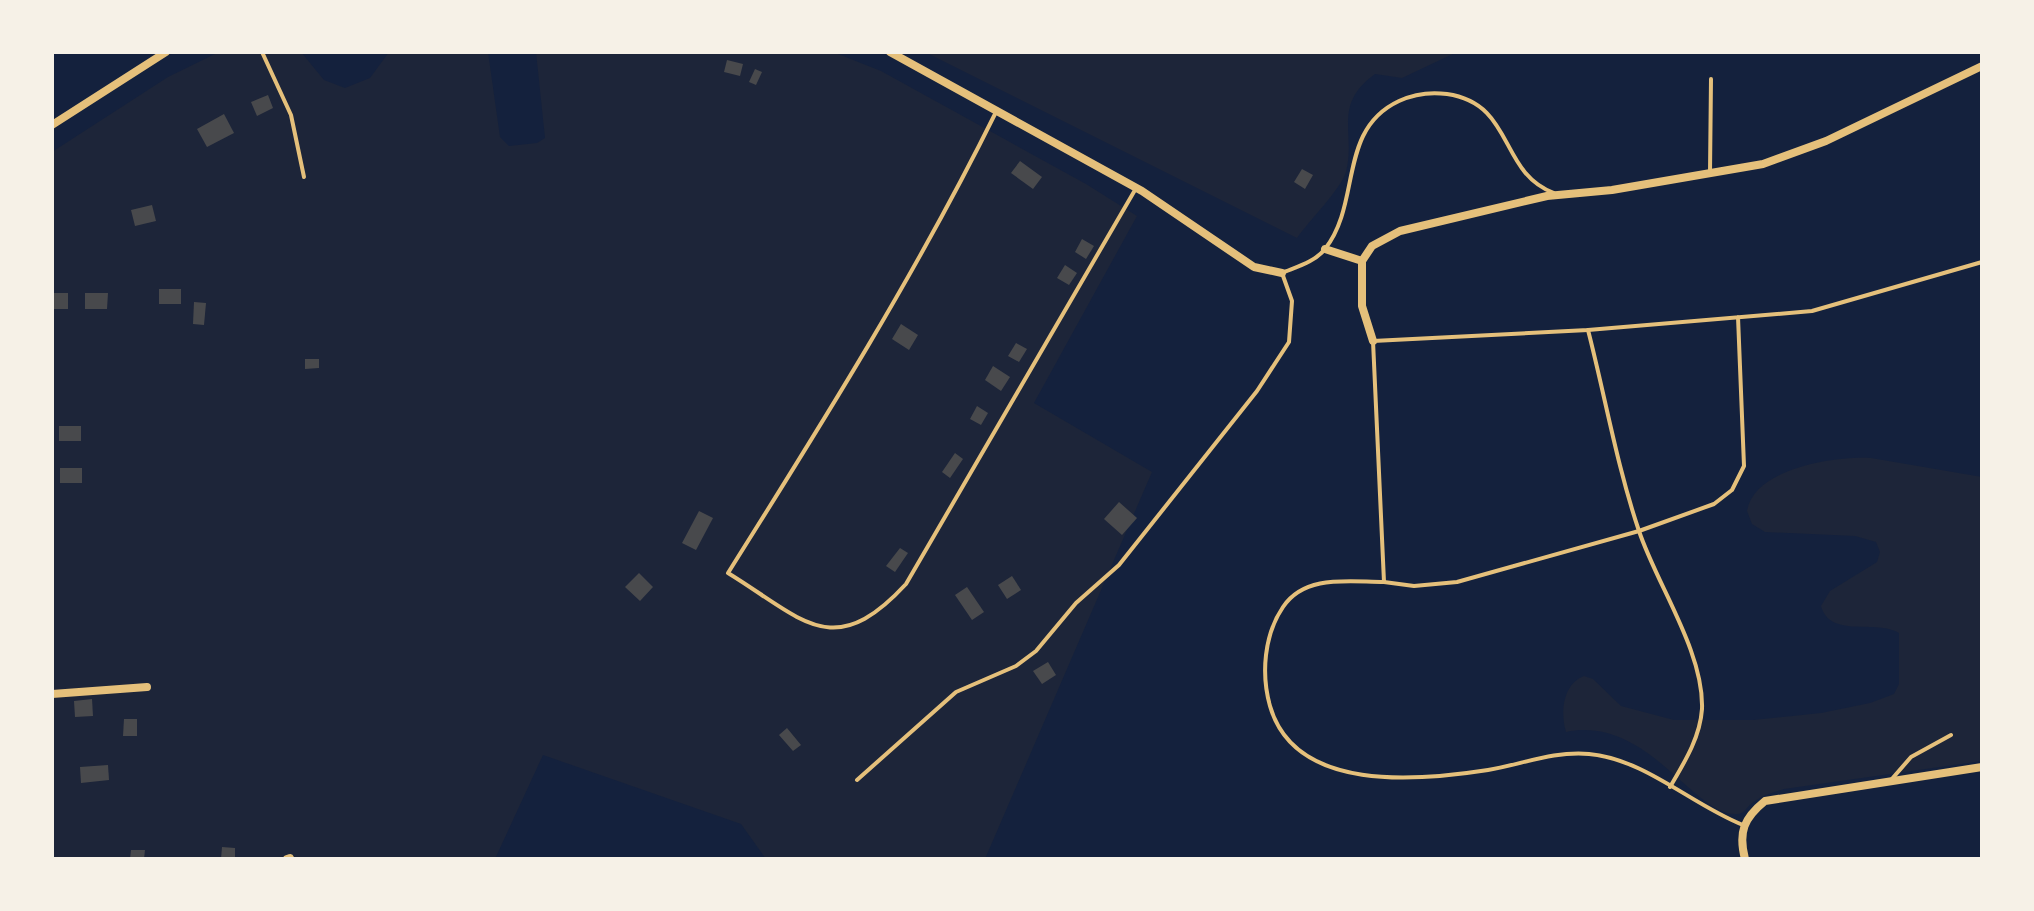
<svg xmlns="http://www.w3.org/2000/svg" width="2034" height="911" font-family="'PT Sans Narrow',sans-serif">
<rect width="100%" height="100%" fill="#14213d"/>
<g fill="#1d2539">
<polygon points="219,52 301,52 324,80 345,88 370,78 389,52 488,52 500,137 509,146 537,143 545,138 536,52 833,52 881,71 1086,184 1137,216 1034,403 1152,472 985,859 766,859 741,824 543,755 495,859 52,859 52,152 168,77"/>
<path d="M925,52H1457L1402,78L1375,74C1332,105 1356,133 1346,172C1341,189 1308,222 1297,238Z"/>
<path d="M1871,458L1982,477V761L1784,789C1771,793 1762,795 1751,804C1746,808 1744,814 1737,814C1694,817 1648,715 1566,732C1560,712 1563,684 1584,676L1593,679L1621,706L1674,720H1753L1821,713L1870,703L1894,694L1899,684V633C1877,619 1830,639 1821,606L1830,591L1877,562L1880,552L1876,542L1855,536L1765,532L1752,524L1747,511C1754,468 1836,456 1871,458Z"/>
</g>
<g fill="#48494c">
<polygon points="727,60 743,64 740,76 724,72"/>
<polygon points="755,69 762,72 756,85 749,82"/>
<polygon points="268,95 273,108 257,116 251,102"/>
<polygon points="224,114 234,133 207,147 197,129"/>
<polygon points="1020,161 1042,177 1033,189 1011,173"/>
<polygon points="1302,169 1313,175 1305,189 1294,182"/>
<polygon points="152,205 156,221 135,226 131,210"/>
<polygon points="1082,239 1094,246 1086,259 1075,252"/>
<polygon points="1065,265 1077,273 1069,285 1057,278"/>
<rect x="159" y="289" width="22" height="15"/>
<rect x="52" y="293" width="16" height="16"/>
<polygon points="85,293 108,293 107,309 85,309"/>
<polygon points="194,302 206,303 204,325 193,324"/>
<polygon points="901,324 918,335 909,350 892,339"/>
<polygon points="1016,343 1027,349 1019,362 1008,356"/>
<polygon points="305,359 319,359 319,368 305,369"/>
<polygon points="993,366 1010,377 1001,391 985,380"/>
<polygon points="977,406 988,413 981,425 970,419"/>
<rect x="59" y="426" width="22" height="15"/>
<polygon points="955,453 963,459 950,478 942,472"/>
<rect x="60" y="468" width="22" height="15"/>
<polygon points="1119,502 1137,518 1122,535 1104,519"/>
<polygon points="699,511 713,518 696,550 682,543"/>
<polygon points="900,548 908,553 895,572 886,566"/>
<polygon points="639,573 653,587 640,601 625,587"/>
<polygon points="1012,576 1021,590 1007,599 998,585"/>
<polygon points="967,587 984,612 972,620 955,595"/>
<polygon points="1048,662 1056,675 1042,684 1033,671"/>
<polygon points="92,699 93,716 75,717 74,701"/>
<polygon points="124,719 137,719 137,736 123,736"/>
<polygon points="787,728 801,745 793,751 779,735"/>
<polygon points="108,765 109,780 81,783 80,767"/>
<polygon points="222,847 235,848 235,859 221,859"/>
<polygon points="131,850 145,850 144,859 130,859"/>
</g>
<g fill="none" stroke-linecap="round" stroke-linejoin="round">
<g stroke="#e5c07b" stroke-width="4">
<polyline points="262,52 291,115 304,177"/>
<path d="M996,112C917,272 823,422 728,573C803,619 833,663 906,584L1135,190"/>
<polyline points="1710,172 1711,79"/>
<polyline points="1738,317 1744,466 1732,490 1714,504 1639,531 1457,582 1414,586 1384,582 1373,341 1588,330 1812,311 1982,262"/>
<path d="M1588,330C1605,396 1617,466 1639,531C1657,585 1704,652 1702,709C1700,738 1684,763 1670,787"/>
<path d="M1384,582C1349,582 1305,574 1283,607C1264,635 1261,674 1270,706C1295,793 1418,781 1488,770C1523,764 1553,751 1589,754C1645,759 1692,805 1743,825"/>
<path d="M857,780L956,692L1016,666L1036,651L1076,603L1119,565L1257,391L1289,342L1292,301L1282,273C1296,267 1315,262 1325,249C1362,202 1337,130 1399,101C1414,94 1432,92 1447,94C1515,104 1498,172 1554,193"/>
<polyline points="1891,780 1911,757 1951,735"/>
</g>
<g stroke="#e5c07b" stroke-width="8">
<polyline points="890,52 1142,191 1254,267 1282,273"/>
<polyline points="52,125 166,52"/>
<polyline points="1325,249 1362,261"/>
<polyline points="1373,341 1362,306 1362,261 1372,246 1400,231 1547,196 1612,190 1763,164 1826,141 1982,66"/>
<polyline points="52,694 147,687"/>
<polyline points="287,859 290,858"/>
<path d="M1745,859C1738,832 1744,818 1765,801L1982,767"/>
</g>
</g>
<rect width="2034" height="911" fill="none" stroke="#f6f1e7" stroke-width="108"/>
</svg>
